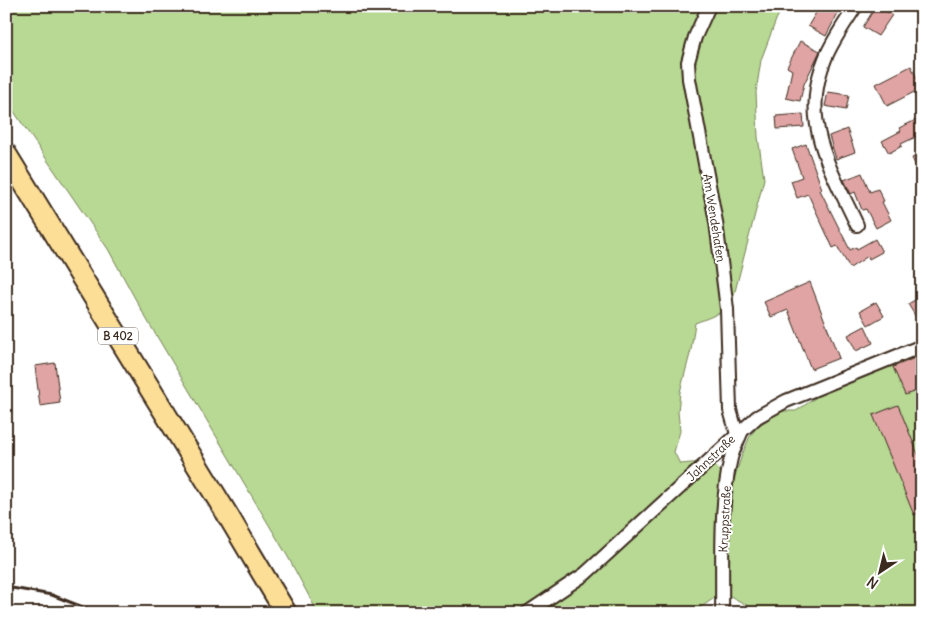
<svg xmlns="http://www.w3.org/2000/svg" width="928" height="619" font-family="Delius,sans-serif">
<rect width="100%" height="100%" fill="#fff"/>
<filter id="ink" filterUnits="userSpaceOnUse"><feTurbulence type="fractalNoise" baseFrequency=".02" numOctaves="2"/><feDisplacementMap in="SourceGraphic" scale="10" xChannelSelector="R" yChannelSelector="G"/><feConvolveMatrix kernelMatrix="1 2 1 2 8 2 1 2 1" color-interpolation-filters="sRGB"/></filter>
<g filter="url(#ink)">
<path fill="#b7d993" stroke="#798258" d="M6,6H783L776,20L761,60L756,92L758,137L764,179L732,303C722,314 708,318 695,323L691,350L680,392L678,412L680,431L674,452L680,464C693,463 714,459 721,473L735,476L742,455L750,436L758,426L781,411H796L827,390L922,350V613H761L723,592L697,610V613H318L288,557L143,313L108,249L6,100Z"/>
<g fill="#dfa4a3" stroke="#3b2a1e">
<polygon points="820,6 826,6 838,13 826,36 808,26"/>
<polygon points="876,6 879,6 892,15 878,36 863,27"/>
<polygon points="800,41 820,51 804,84 800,101 786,98 792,70 787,67"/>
<polygon points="911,66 922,88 887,106 876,84"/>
<polygon points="828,92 849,95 846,110 825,106"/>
<polygon points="803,114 804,127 777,129 776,116"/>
<polygon points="916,120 922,134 901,144 902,146 889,153 882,141 901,131 899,128"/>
<polygon points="847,129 855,152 836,159 829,136"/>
<polygon points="806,144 822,189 820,190 850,250 856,247 857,249 875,239 882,252 869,259 868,256 850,268 837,246 833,248 808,194 797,198 791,181 802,177 792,149"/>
<polygon points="922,154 922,179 912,158"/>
<polygon points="862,173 870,192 878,189 884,201 882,202 891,220 876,228 866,209 862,210 855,192 851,194 844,180"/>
<polygon points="810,282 839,358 811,369 788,310 771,317 764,302"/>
<polygon points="922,296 922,327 908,304"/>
<polygon points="876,302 884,316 868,325 860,311"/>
<polygon points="865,326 873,343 856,351 848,335"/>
<polygon points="922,355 922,389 905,395 893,367"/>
<polygon points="55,363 60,403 40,406 35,366"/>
<polygon points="898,405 922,464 922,512 914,515 873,415"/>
</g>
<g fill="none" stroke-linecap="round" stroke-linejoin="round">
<defs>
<g id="street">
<polyline points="709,6 695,37 688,62 689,79 716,222 727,309 730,410 737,434"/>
<path d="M856,6C845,23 832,41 825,59C799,122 831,169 857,225"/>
<polyline points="527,613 585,574 757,417 786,401 922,346"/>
<path d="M722,613C723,564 719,506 731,458C733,450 738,441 741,433"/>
</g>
<polyline id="primary" points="6,154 230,519 286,613"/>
</defs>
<use href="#street" stroke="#3b2a1e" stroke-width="16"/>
<use href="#primary" stroke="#3b2a1e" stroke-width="24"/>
<use href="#street" stroke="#fff" stroke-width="12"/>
<use href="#primary" stroke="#fdde96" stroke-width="20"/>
<polyline stroke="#3b2a1e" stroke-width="3" points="6,587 52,595 98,613"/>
</g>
</g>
<g text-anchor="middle" stroke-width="4" stroke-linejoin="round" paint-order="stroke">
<rect fill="#fff" stroke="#766a62" stroke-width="1" x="98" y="327.5" width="40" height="17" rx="4"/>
<g font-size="11" font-weight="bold" fill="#3b2a1e">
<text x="118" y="340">B 402</text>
</g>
<g font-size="12" fill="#3b2a1e" stroke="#fff">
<text transform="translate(714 218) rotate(81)" y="4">Am Wendehafen</text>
<text transform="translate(711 458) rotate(-43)" y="4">Jahnstraße</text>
<text transform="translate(725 519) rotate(-87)" y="4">Kruppstraße</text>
</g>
</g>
<rect width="928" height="619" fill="none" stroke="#fff" stroke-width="25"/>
<rect x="12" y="12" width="903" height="594" fill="none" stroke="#3b2a1e" stroke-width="2" filter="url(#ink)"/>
<g transform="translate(880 572) rotate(215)" stroke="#ffffff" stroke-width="4" paint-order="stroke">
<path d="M0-4L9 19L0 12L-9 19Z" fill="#3b2a1e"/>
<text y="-8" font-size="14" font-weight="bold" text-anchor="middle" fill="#3b2a1e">N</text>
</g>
</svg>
